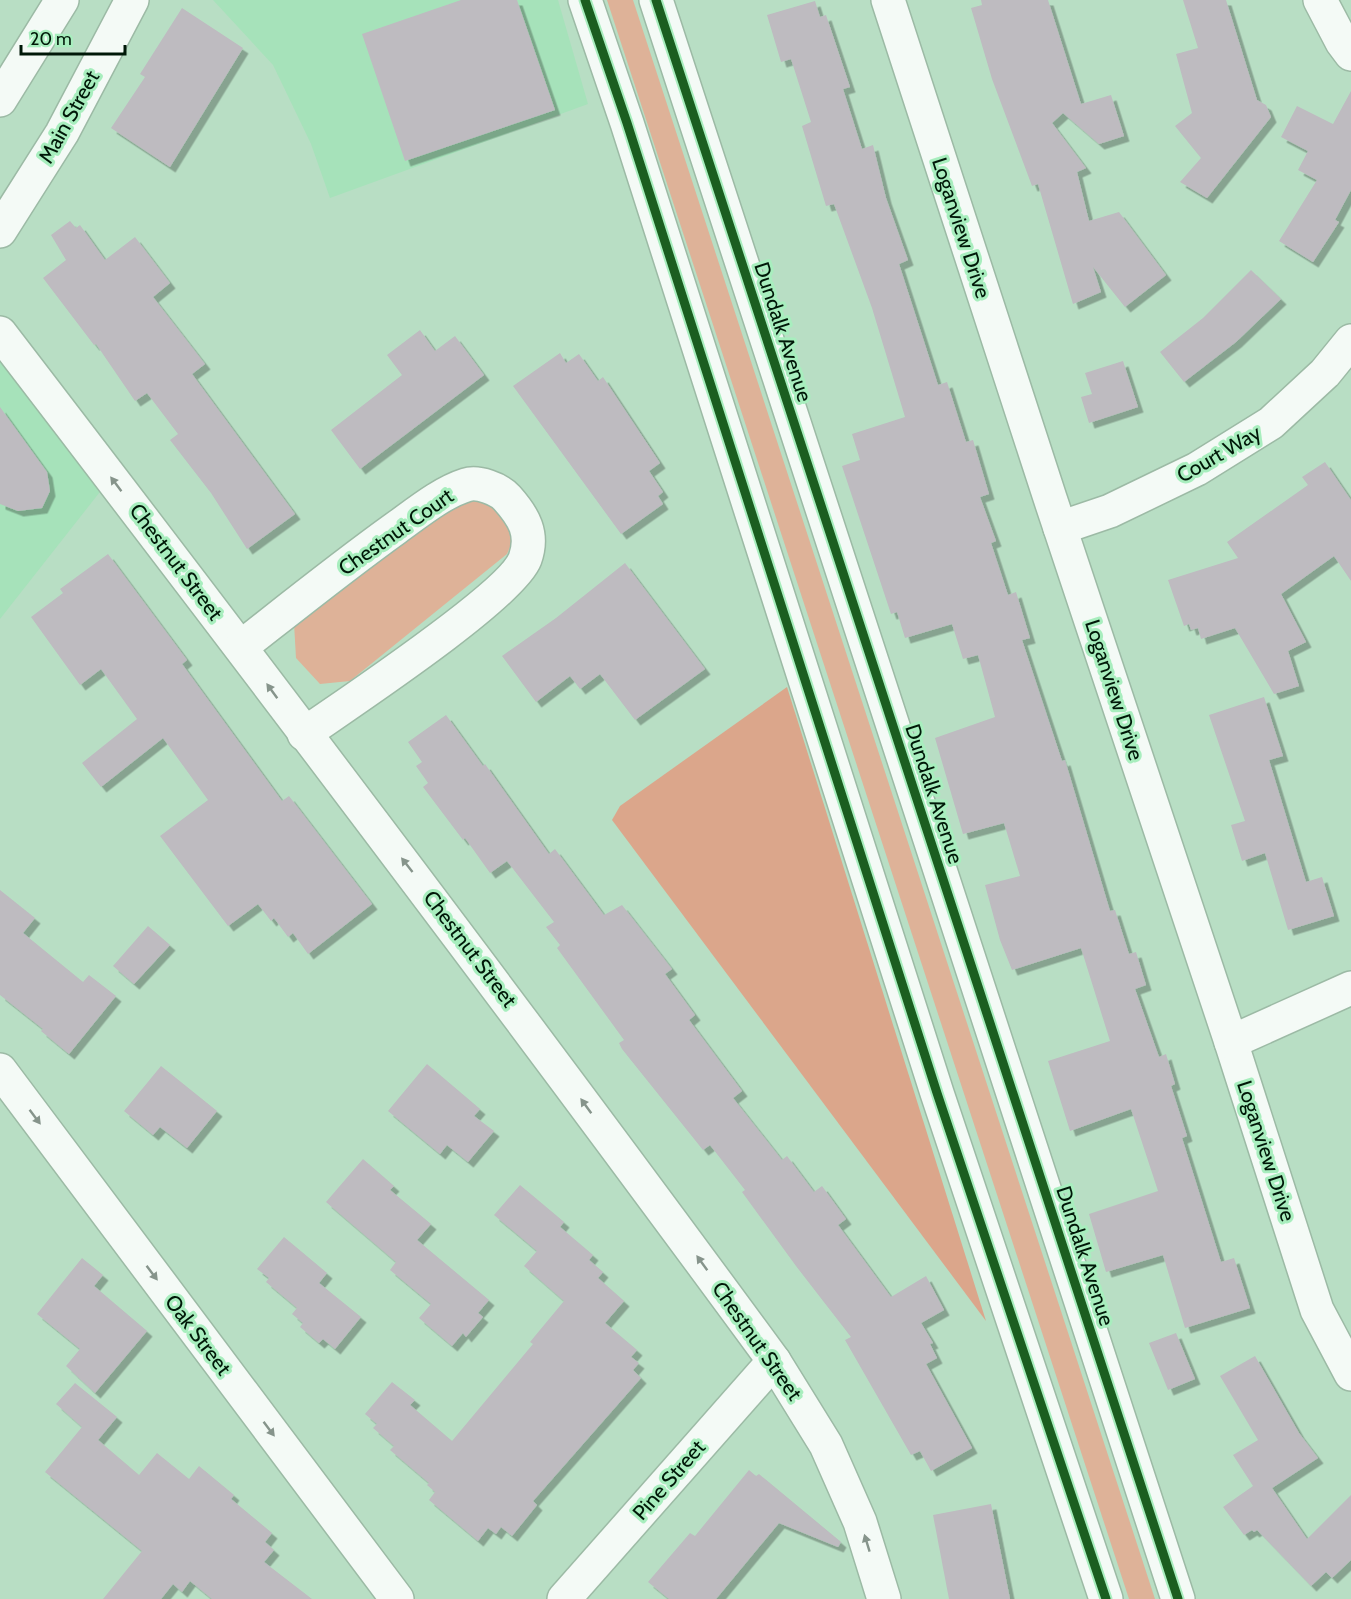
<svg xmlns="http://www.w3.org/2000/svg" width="1351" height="1599" font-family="Cabin,sans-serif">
<defs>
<filter id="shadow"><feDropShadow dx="5.5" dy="5.5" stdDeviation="0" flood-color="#0004"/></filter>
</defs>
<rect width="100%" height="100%" fill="#b8dec4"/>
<g fill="#a6e2ba">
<polygon points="213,0 558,0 588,104 330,198 311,144 273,65"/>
<polygon points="0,349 103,488 0,619"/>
</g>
<g fill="#deb298">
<polygon points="607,0 633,0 1155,1599 1129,1599"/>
<polygon points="487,495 516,533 507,554 350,681 320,684 296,658 294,623 441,511"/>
</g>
<polygon fill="#dba68b" points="787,687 986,1321 612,820 620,806"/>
<g fill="#bebbc0" filter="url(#shadow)">
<polygon points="461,0 517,0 555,110 405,161 362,34"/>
<polygon points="981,0 1048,0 1081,104 1111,95 1124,136 1099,144 1063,113 1052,123 1086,168 1077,172 1089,221 1119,212 1166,275 1125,307 1093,267 1101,292 1073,304 1038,184 1032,186 992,79 971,8 982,5"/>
<polygon points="1183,0 1226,0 1257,100 1266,105 1271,117 1207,198 1180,182 1201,158 1175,126 1192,113 1176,54 1198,48"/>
<polygon points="815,1 820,17 826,15 850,87 843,89 862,149 873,145 886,198 908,260 899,264 938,385 947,382 966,442 973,440 989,494 980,497 996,541 991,543 1008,595 1016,592 1030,638 1022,640 1062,761 1065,760 1110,911 1115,910 1129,954 1136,952 1146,985 1135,989 1159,1057 1166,1054 1175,1084 1171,1086 1187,1136 1182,1138 1221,1262 1234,1258 1250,1308 1185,1328 1163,1255 1106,1272 1089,1214 1158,1191 1131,1109 1070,1131 1048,1061 1110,1041 1081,948 1012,970 1000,940 985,885 1020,876 1004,823 963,834 935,738 995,717 978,655 963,659 952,624 905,638 897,612 891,614 842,466 860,460 852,434 905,417 872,308 834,204 826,206 802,126 811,122 791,59 781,62 767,15"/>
<polygon points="182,8 243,48 170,167 111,128 145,77 140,74"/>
<polygon points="1351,91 1351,190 1335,220 1339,222 1313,262 1279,241 1317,180 1298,170 1308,151 1281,137 1297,106 1333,124"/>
<polygon points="70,221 76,228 80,225 105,260 135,237 170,283 153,297 205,364 192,374 295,514 247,549 211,493 170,440 178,434 147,393 135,401 96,344 94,345 43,278 66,260 51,235"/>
<polygon points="1251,270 1281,299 1236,342 1184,382 1160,352 1203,318"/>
<polygon points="420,330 435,351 455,336 484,375 360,469 331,430 402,375 387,355"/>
<polygon points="560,353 566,363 579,354 598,381 603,377 660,463 649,471 663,492 658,496 663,504 621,534 513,386"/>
<polygon points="1123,361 1138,407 1089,423 1081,397 1092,394 1085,373"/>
<polygon points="0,407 47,472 50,491 42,508 18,511 0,504"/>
<polygon points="1325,462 1351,500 1351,581 1334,556 1281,594 1306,642 1288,651 1299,686 1274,694 1235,628 1201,639 1198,628 1191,630 1189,624 1184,626 1168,580 1238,558 1227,542 1308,485 1302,477"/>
<polygon points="108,554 187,660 182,664 282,801 289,796 372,904 308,954 293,933 288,937 274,918 271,921 258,904 228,926 160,836 208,800 163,738 101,787 82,763 137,719 101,669 80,685 31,617 63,593 60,589"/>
<polygon points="625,563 705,669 635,720 600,674 580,689 570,676 536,702 502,656 556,618"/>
<polygon points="1264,697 1283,756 1269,760 1306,882 1322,877 1334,916 1288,930 1265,853 1242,861 1231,825 1245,821 1209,715"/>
<polygon points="446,715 483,766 485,764 549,854 555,849 604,915 622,905 672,969 665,974 695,1015 689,1020 742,1091 733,1098 782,1160 787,1156 814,1192 822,1186 846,1219 838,1225 891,1297 926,1276 944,1310 921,1323 933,1343 930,1344 937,1358 926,1364 972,1448 931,1471 920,1451 911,1455 845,1340 851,1337 796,1266 742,1192 745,1190 710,1145 703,1150 622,1049 619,1043 624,1040 557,948 560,945 546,927 554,922 507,861 490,873 465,838 463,840 423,787 428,783 416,766 422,762 408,742"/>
<polygon points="0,890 35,918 23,933 83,982 89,975 116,996 69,1054 41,1031 43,1029 0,995"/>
<polygon points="148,926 170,945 134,984 113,966"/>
<polygon points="427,1064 480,1109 474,1116 494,1131 468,1162 447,1145 440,1154 388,1111"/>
<polygon points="161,1066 217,1111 187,1148 160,1127 153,1135 124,1111"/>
<polygon points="363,1159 394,1186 390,1190 431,1224 417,1240 489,1300 478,1313 483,1317 466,1337 463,1333 452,1346 419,1318 431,1304 390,1270 396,1262 326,1202"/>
<polygon points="520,1185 564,1222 560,1227 593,1255 589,1260 603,1272 598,1278 624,1301 605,1323 637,1350 631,1357 639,1363 633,1370 641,1378 533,1501 537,1505 512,1536 501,1527 496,1534 488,1528 478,1541 429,1500 435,1492 427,1485 429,1483 390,1450 394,1446 373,1428 377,1424 365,1414 392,1382 415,1400 410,1405 452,1441 533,1344 530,1342 564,1301 524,1266 537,1251 494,1215"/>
<polygon points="284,1237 327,1273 319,1283 361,1317 335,1349 323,1339 319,1343 300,1327 303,1323 292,1314 297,1308 266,1282 269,1278 257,1269"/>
<polygon points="82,1258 103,1275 94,1286 147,1331 95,1393 66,1366 80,1349 37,1314"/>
<polygon points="1176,1333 1195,1379 1168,1390 1149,1343"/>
<polygon points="1255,1356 1299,1433 1318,1458 1272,1488 1307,1539 1351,1495 1351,1560 1332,1578 1326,1572 1311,1586 1257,1530 1254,1532 1252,1530 1244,1535 1223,1507 1253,1486 1233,1455 1258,1440 1220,1376"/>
<polygon points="75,1383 117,1417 98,1440 139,1475 157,1453 189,1479 199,1466 234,1495 231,1499 272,1533 265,1542 274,1550 264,1562 312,1599 212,1599 190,1581 182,1592 173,1584 161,1599 103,1599 142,1551 45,1472 82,1427 56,1404"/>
<polygon points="749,1470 756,1476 759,1474 841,1542 838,1547 779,1523 716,1599 669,1599 648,1582 690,1533 695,1536"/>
<polygon points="991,1504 1010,1599 949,1599 933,1515"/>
</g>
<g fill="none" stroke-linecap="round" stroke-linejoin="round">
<defs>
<g id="minor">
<polyline points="888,0 1050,498 1231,1042 1317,1310 1351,1374"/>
<polyline points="1320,0 1342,42 1351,54"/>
<path d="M0,333C261,673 520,1015 774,1361L826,1445L860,1522L884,1599"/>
<polyline points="1060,528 1110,511 1197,469 1271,423 1325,373 1351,341"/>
<path d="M241,647C292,607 343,566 396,528C417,513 441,493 466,485C478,481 499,489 507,498C524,517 534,534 525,559C511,596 344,706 304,734"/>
<polyline points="1231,1042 1351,988"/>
<polyline points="0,1070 397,1599"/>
<polyline points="564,1599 774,1361"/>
</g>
<polyline id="tertiary" points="0,231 62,133 132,0"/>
<g id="secondary">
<polyline points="585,0 627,123 937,1093 1106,1599"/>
<polyline points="656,0 1178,1599"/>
</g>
<polyline id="primary" points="0,100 62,0"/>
</defs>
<use href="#minor" stroke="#9cbaa5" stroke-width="36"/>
<use href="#tertiary" stroke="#9cbaa5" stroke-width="36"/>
<use href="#secondary" stroke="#9cbaa5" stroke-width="36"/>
<use href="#primary" stroke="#9cbaa5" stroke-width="36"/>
<use href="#minor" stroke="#f4faf6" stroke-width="33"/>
<use href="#tertiary" stroke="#f4faf6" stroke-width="33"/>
<use href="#secondary" stroke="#f4faf6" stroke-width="33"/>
<use href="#primary" stroke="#f4faf6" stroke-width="33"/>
<defs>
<g id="cycleway">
<polyline points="585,0 627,123 937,1093 1106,1599"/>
<polyline points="656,0 1178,1599"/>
</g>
</defs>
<use href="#cycleway" stroke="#a8eebe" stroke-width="13"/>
<use href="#cycleway" stroke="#1b5e20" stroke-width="9"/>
</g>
<defs><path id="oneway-solid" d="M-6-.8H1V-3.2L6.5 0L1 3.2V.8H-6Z" transform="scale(1.5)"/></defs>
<g fill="#86948b">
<use href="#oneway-solid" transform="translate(116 484) rotate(-127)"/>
<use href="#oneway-solid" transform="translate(272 691) rotate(-126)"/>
<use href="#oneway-solid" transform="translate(407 865) rotate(-128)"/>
<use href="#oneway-solid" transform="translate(586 1106) rotate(-126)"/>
<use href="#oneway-solid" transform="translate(35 1117) rotate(53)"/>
<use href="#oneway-solid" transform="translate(702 1263) rotate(-126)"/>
<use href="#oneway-solid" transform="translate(152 1273) rotate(53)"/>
<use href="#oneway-solid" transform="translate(269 1429) rotate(53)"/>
<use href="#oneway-solid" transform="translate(867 1543) rotate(-107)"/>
</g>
<g text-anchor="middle" stroke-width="6" stroke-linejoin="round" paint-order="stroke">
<g font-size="21" fill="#001808" stroke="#a8eebe">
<text transform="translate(69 117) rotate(-61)" y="7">Main Street</text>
<text transform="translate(961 228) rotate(72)" y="7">Loganview Drive</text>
<text transform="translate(783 332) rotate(72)" y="7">Dundalk Avenue</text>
<text transform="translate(1219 454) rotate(-30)" y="7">Court Way</text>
<text transform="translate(396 532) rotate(-35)" y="7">Chestnut Court</text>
<text transform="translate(176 562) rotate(53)" y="7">Chestnut Street</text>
<text transform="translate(1114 690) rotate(72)" y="7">Loganview Drive</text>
<text transform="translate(934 794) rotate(72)" y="7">Dundalk Avenue</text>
<text transform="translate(470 949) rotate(53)" y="7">Chestnut Street</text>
<text transform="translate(1266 1151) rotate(72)" y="7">Loganview Drive</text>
<text transform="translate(1085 1256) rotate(72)" y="7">Dundalk Avenue</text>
<text transform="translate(198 1335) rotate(53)" y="7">Oak Street</text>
<text transform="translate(757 1341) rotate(55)" y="7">Chestnut Street</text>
<text transform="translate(669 1480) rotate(-49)" y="7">Pine Street</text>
</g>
</g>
<path d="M21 45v9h104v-9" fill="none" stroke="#001808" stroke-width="3"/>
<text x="30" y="45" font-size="18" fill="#001808" stroke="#a8eebe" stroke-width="4.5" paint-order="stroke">20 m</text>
</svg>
